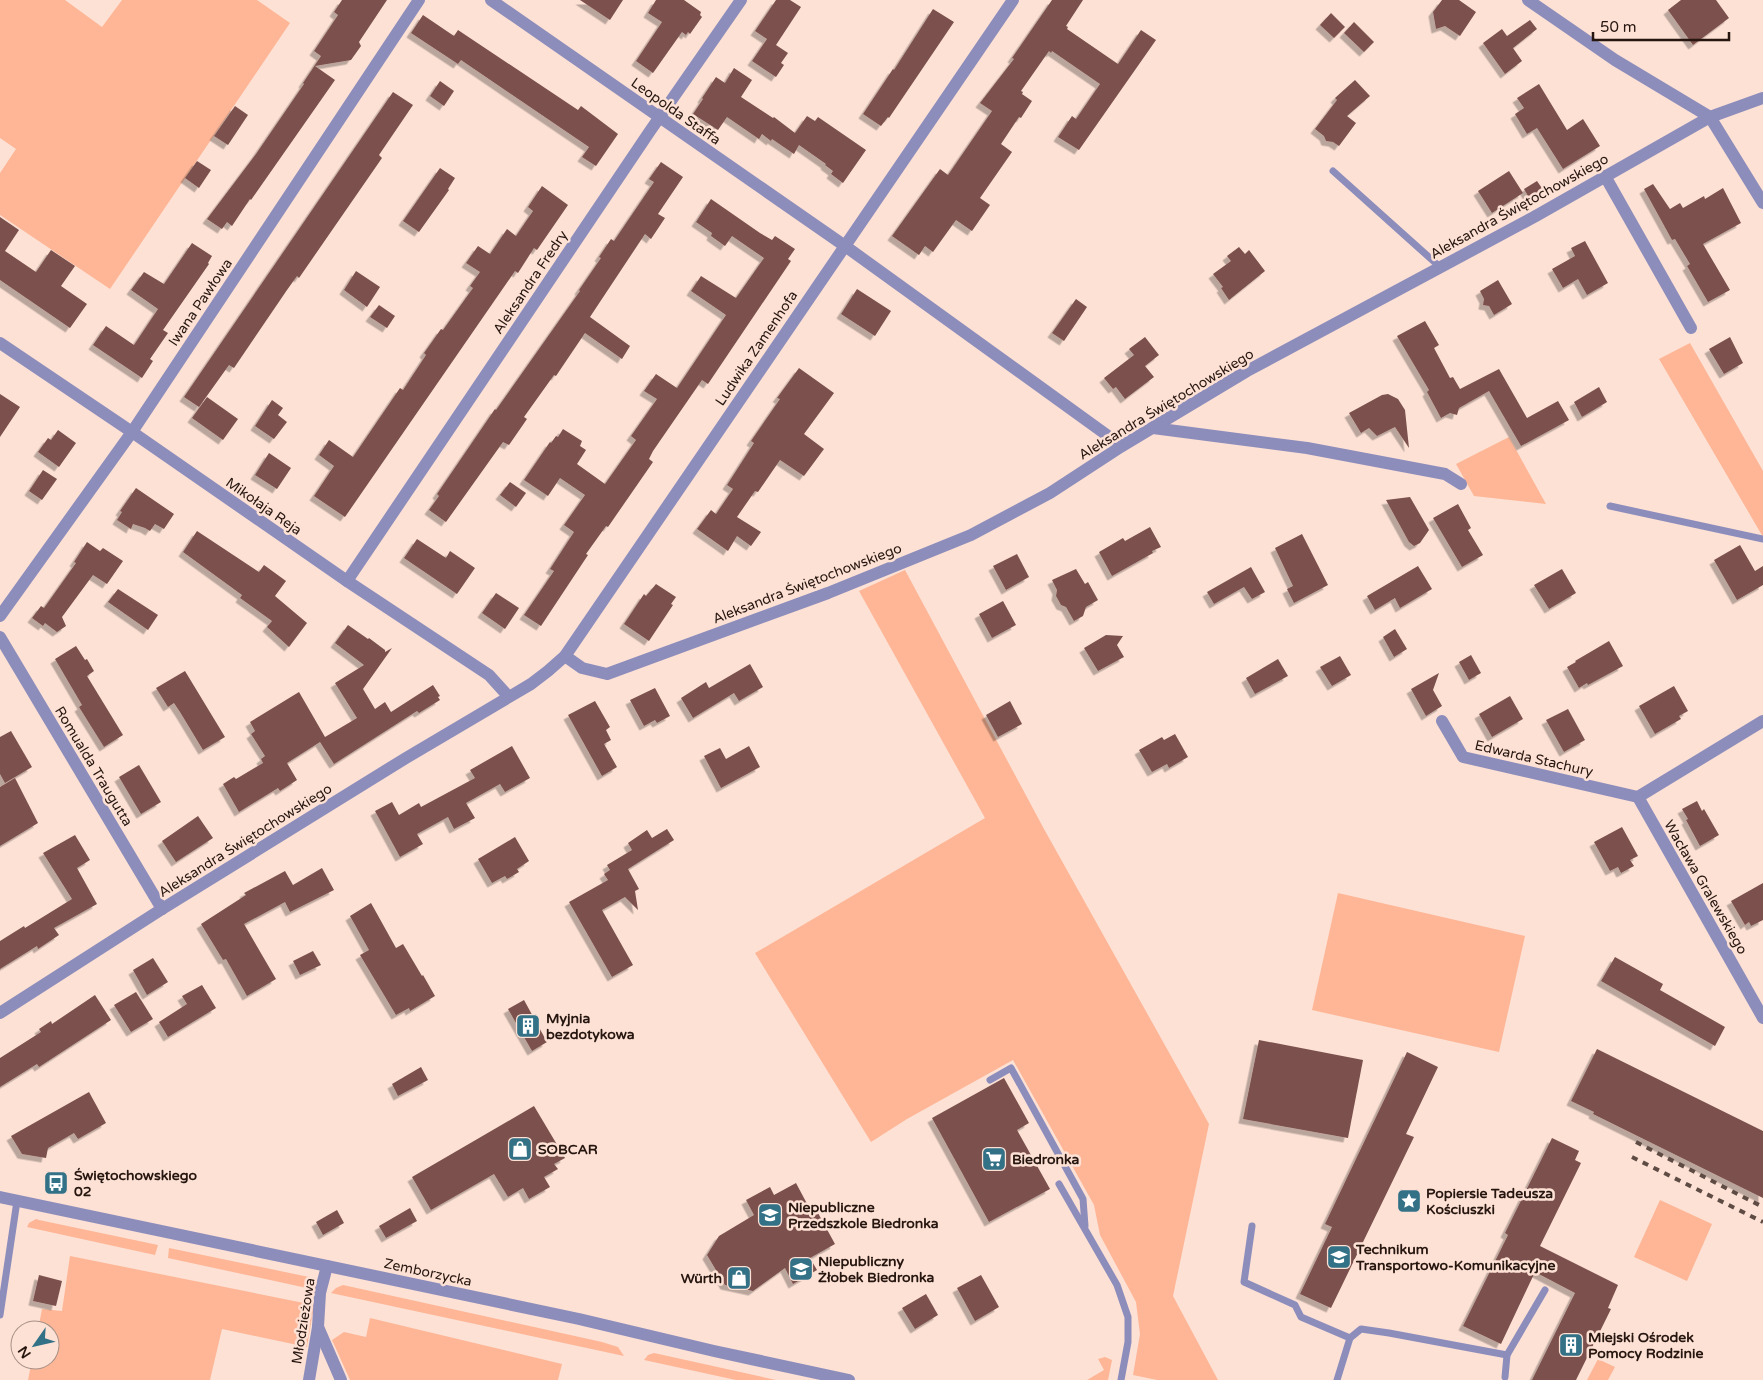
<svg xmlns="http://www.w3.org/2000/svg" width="1763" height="1380" font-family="'Varela Round',sans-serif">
<defs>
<filter id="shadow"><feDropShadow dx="-4.5" dy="4.5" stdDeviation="0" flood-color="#0004"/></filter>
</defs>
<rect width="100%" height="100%" fill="#fde1d5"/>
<g fill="#feb696">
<polygon points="0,0 65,0 102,27 122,0 257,0 290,23 110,289 0,215 0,173 16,149 0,138"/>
<polygon points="1690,343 1763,471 1763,537 1659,359"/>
<polygon points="1509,437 1546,504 1474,496 1456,464"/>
<polygon points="905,570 1044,829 1209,1124 1173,1296 1218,1380 1157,1380 1133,1375 1140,1334 1136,1302 1100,1235 1094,1205 1013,1060 907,1119 871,1142 755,953 985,818 859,591"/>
<polygon points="1338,893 1525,936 1499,1052 1312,1010"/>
<polygon points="1660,1200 1712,1224 1687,1281 1634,1257"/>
<polygon points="36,1219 39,1220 158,1245 155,1255 27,1227 29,1223"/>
<polygon points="169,1248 309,1277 317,1285 316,1290 168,1258"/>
<polygon points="70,1256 314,1305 307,1347 222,1329 210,1380 28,1380 32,1360 50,1360 50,1330 38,1330 42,1309 62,1311"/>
<polygon points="343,1285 602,1342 618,1347 624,1356 331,1293 336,1288"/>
<polygon points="370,1318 562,1364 558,1380 350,1380 332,1340 344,1332 366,1337"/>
<polygon points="654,1353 776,1380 736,1380 644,1360 648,1355"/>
<polygon points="1105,1357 1112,1360 1108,1380 1087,1380 1104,1370 1098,1359"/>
<polygon points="1598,1359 1615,1367 1608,1380 1587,1380"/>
</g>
<g fill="#7b514d" filter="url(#shadow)">
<polygon points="342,0 387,0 359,42 361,46 351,60 315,66 335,80 251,200 250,199 232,226 227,222 222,229 207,219 256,154 304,84 303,83 321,56 314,51 338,15 334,12"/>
<polygon points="580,0 623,0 610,20"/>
<polygon points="656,0 684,0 701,12 700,15 702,17 690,34 688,32 686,35 682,32 653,73 636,61 662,22 648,13"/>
<polygon points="776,0 790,0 801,7 776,45 788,53 781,63 784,65 776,77 752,61 767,39 755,31"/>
<polygon points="1052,0 1083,0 1066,26 1068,27 1067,29 1118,64 1141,30 1156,40 1079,150 1058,137 1072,116 1076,119 1100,84 1052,51 1051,53 1049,51 1021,91 1023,92 1022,94 1032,101 1021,118 1019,117 1001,144 1012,152 980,198 990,205 972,231 956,220 933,252 925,246 919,255 892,236 940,169 948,175 992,111 980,103 1014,59 1012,58"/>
<polygon points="1442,0 1459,0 1476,12 1460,36 1445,26 1436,29 1433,12"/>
<polygon points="1681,0 1716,0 1729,18 1693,45 1668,10"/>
<polygon points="933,9 954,22 889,118 888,117 881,126 863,114 893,69 894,70"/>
<polygon points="1331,13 1345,27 1334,38 1320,25"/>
<polygon points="423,15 454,36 458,30 578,110 581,106 618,134 596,166 582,157 589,147 461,60 458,64 411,33"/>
<polygon points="1530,20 1537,29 1513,48 1522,61 1505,74 1483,43 1502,29 1507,36"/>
<polygon points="1354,22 1374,42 1364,52 1344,33"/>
<polygon points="734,68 752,80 741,97 773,118 774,117 795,133 807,116 815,121 818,117 866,150 843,183 831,174 833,171 825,165 826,164 799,145 794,154 772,139 771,141 762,134 759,139 727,117 718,130 693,114 703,99 702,98 716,77 725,83"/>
<polygon points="1355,80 1370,96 1347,116 1356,123 1339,146 1333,142 1326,141 1324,136 1315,129 1337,100 1335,98"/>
<polygon points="440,81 454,91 444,106 430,96"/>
<polygon points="1539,84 1567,130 1583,119 1600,146 1563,169 1537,128 1527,134 1515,114 1524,108 1517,98"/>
<polygon points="393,92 413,105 379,155 382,158 299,278 297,276 287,290 234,368 229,365 199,407 184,397"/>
<polygon points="235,106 248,115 228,145 214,136"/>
<polygon points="197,161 211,170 199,188 185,178"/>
<polygon points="661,162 683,177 658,214 665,218 651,239 645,234 590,317 630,346 622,359 585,333 556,376 554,375 524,417 527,419 509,445 503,442 446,522 429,510 439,496 437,494 495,409 496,410 580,291 579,290 601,258 599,257 611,239 614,241 654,182 649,179"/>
<polygon points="440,168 455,178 448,189 449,190 419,232 403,221"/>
<polygon points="1509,171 1523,193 1492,213 1478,191"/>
<polygon points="1537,181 1546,194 1532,203 1524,189"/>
<polygon points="1653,184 1670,209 1680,203 1683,208 1704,196 1705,199 1723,188 1741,223 1703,244 1730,290 1708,302 1687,266 1690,264 1675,239 1672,240 1644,189"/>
<polygon points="542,186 568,205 537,250 534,248 518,273 515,271 345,517 314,496 334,466 319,455 329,440 353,457 400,388 403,390 426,355 424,353 441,329 443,330 473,288 470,286 480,272 466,263 478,246 490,254 507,229 516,236 533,211 528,207"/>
<polygon points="711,199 760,233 772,240 775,236 795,249 788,259 791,261 708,384 702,380 653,451 649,459 653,462 608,527 606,526 586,554 588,555 541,626 524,615 554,571 550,569 574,532 564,525 585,495 560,478 548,496 524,480 550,442 551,443 556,436 558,437 563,429 582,441 580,446 586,450 577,464 605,484 636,440 631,436 657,399 644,391 656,374 677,388 726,315 691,291 701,276 736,298 764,258 732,236 725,246 711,236 712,233 696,222"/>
<polygon points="0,217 19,230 5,251 36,272 51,250 75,266 61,286 87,304 70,328 0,280"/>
<polygon points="1585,241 1608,283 1587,295 1578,279 1563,288 1552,269 1575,256 1571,248"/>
<polygon points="192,243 212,256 208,263 209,264 163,330 168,333 150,359 153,361 142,378 93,345 106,326 134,345 158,309 131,290 144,272 164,284"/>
<polygon points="1239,247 1245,254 1249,250 1265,271 1229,300 1221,288 1223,287 1213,274 1231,261 1227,256"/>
<polygon points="356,271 380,287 367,307 344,290"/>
<polygon points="1498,280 1512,304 1494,315 1489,306 1483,305 1484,299 1480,291"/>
<polygon points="857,289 891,311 875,336 841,314"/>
<polygon points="1076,299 1087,307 1064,341 1052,333"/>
<polygon points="379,305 395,316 387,328 370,317"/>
<polygon points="1425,321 1439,345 1434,348 1450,378 1453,377 1460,389 1499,369 1527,418 1558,401 1569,420 1521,446 1489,391 1459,408 1457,415 1450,413 1441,418 1427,392 1429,390 1397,336"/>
<polygon points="1145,337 1159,355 1145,366 1154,377 1125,399 1116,387 1113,389 1104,378 1134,355 1129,349"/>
<polygon points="1730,337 1743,363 1724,374 1709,349"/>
<polygon points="799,368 834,393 804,434 824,449 804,476 780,460 758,492 755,491 737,517 761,532 751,546 737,536 728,551 697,529 711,510 716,514 733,489 727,485 754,443 751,441 780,399 777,398"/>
<polygon points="1599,387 1607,402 1582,417 1574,402"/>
<polygon points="0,394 20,407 0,437"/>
<polygon points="1388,394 1398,399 1405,410 1409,448 1395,427 1377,436 1369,428 1361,433 1349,413 1382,395"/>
<polygon points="207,397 238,419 223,440 192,418"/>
<polygon points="272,400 283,408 278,415 287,422 274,439 255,426"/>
<polygon points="58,430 76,443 59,467 38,452 48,438 51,440"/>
<polygon points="269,453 291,468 277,489 255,475"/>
<polygon points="43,470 57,479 42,500 29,491"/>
<polygon points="510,482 526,493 516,507 500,495"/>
<polygon points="136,488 174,514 164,529 155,524 150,531 145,528 133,524 131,529 117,520 122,512 120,511"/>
<polygon points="1410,497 1429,530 1420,543 1414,546 1409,542 1386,500"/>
<polygon points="1458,504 1471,528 1468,530 1483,555 1462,567 1433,518"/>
<polygon points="1150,527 1161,547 1152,551 1153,553 1112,576 1099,552 1123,538 1125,541"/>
<polygon points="197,531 259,572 264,565 286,581 275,596 307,623 289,647 267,627 272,621 240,598 242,595 183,552"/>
<polygon points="1302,534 1328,585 1294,603 1287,589 1293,586 1275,548"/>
<polygon points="417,539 446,558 450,551 475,568 457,594 404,558"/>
<polygon points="87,542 100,551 103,548 123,561 107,584 93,575 62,617 66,626 57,632 45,623 43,626 32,618 41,606 44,608 76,563 74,562"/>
<polygon points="1740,545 1755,571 1763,566 1763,585 1737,600 1714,560"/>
<polygon points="1017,554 1029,577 1006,590 993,566"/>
<polygon points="1418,566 1432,589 1400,608 1395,598 1375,610 1367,596"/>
<polygon points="1251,567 1265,592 1252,599 1244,587 1214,604 1207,592"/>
<polygon points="1076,569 1085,584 1088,582 1098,600 1086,607 1083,616 1074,621 1066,607 1061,605 1056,596 1057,590 1052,580"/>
<polygon points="1562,569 1576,593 1549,609 1534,585"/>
<polygon points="656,584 676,597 671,604 673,605 649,641 624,624 644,594 646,596"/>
<polygon points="118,589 158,615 148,630 108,602"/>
<polygon points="496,593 519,608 505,629 482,613"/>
<polygon points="1003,601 1016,625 992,638 979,614"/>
<polygon points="348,625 368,639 369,638 385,650 385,652 392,648 363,689 375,709 385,702 391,712 433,685 440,696 438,697 440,700 419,713 417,711 334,764 320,742 287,763 297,780 280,791 278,788 239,812 223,784 234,777 236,779 263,763 261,759 265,756 251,734 255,731 250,722 299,692 325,737 357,718 335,683 364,665 335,643"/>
<polygon points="1395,629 1407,649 1394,657 1383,637"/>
<polygon points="1106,635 1123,636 1117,645 1124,657 1098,671 1084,648"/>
<polygon points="1609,641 1623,666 1588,685 1587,683 1579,688 1567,667 1576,662 1575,661"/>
<polygon points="76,646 85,660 87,659 94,671 87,676 123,735 104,747 79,707 82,705 55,659"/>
<polygon points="1471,655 1481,673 1469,680 1459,662"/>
<polygon points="1340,656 1351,675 1332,686 1320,667"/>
<polygon points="1278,659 1288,676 1255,694 1246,678"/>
<polygon points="750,664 763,687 739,701 734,693 693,718 681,698 706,682 709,688"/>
<polygon points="185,671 225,737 203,750 180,712 174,703 168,707 156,688"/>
<polygon points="1439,673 1433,690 1442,706 1426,716 1411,689"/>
<polygon points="1674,686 1688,711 1679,716 1681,719 1655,734 1639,706"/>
<polygon points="655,688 670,716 657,723 655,720 644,726 630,700"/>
<polygon points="1510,696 1523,719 1492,737 1479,714"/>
<polygon points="595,701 610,727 606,730 611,740 604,744 617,767 602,776 568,715"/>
<polygon points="1010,701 1022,724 998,737 986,715"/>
<polygon points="1568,709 1585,740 1564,752 1546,720"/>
<polygon points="11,731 32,767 5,783 0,774 0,737"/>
<polygon points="1175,734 1188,757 1169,768 1167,764 1152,772 1139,750 1162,737 1164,740"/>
<polygon points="512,746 530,778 505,792 500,784 466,803 475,818 454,829 448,817 417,834 423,844 400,857 375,811 392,802 399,815 419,803 421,807 475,778 470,770"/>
<polygon points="749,746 760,767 721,788 704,756 720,748 726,759"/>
<polygon points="139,765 161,802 141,814 119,777"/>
<polygon points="15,778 38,823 0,846 0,787"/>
<polygon points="1697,801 1702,811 1704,809 1719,835 1700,846 1686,820 1688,819 1682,809"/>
<polygon points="198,816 213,838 176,862 162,841"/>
<polygon points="1622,827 1638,856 1630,860 1634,866 1621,873 1618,867 1610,871 1594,842"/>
<polygon points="667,829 674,840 628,869 639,889 635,891 638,910 625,897 602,910 633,965 612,977 569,902 608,880 604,874 610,870 607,865 632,850 628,843 647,830 652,838"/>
<polygon points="75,835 90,860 77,868 97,904 54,928 59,935 38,949 37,946 0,969 0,941 24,926 25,928 72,899 43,853"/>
<polygon points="515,837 529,861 517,869 519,872 507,879 505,876 492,883 478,859"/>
<polygon points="322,868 334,890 290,912 285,902 244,924 276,979 247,996 226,959 223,960 201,924 246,895 244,893 285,871 293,885"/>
<polygon points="1763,883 1763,920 1751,926 1749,922 1745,925 1731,901"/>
<polygon points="371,903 396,948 403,944 422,976 423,975 435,996 410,1011 409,1008 396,1015 360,955 369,950 350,916"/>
<polygon points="313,951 321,965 300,975 293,961"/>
<polygon points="1615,957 1663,984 1660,990 1725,1027 1715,1046 1601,981"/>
<polygon points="153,958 168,982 147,995 133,970"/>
<polygon points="202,985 216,1008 168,1037 159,1022 187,1004 182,996"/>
<polygon points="136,992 153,1019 131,1032 114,1005"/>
<polygon points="95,995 111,1020 39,1067 37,1064 0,1087 0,1058 41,1032 39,1029 51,1021 52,1024"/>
<polygon points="524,1000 547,1042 532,1051 508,1009"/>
<polygon points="1259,1040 1363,1060 1348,1138 1243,1119"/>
<polygon points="1597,1049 1763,1131 1763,1198 1593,1114 1594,1112 1571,1101"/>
<polygon points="1407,1052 1438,1067 1406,1134 1414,1137 1331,1308 1300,1294 1332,1227 1325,1224"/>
<polygon points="421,1067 428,1080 398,1096 392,1084"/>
<polygon points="1004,1078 1029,1123 1017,1130 1050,1189 989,1222 932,1118"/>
<polygon points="89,1092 106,1123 78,1139 74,1133 48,1148 46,1158 22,1154 11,1136"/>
<polygon points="534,1106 565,1158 554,1164 558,1169 544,1177 550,1187 529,1199 523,1188 508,1197 494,1174 431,1210 412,1177"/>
<polygon points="1552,1138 1579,1151 1575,1160 1581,1163 1540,1246 1618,1285 1608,1308 1611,1309 1576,1380 1532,1380 1575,1293 1535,1272 1501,1344 1463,1326 1508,1235 1505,1233"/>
<polygon points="796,1183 813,1215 818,1213 835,1244 810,1258 817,1270 793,1284 785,1268 753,1291 725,1285 707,1255 719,1236 754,1215 746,1200 770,1187 774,1195"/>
<polygon points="410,1208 417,1221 386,1238 379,1226"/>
<polygon points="337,1210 344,1223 323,1235 316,1222"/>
<polygon points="39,1275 62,1281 56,1306 33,1301"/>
<polygon points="981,1275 999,1307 975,1321 957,1288"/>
<polygon points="926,1294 938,1315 915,1329 902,1308"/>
</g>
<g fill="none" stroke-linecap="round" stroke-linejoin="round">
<g stroke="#8d8dbc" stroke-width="7">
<polyline points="1333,171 1440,267"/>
<polyline points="1610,506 1763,539"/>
<polyline points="990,1080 1011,1068 1083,1199 1085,1226"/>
<polyline points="1059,1184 1117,1285 1128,1317 1128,1342 1121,1380"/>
<polyline points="1252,1226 1244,1282 1295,1305 1301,1317 1350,1338"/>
<polyline points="0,1315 17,1201"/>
<polyline points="1505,1377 1507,1355 1545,1290"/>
<polyline points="1337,1380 1350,1338 1361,1329 1389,1333 1507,1355"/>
</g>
<g stroke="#8d8dbc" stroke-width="12">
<polyline points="491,0 845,246 1122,446"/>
<polyline points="1528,0 1615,60 1710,117"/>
<polyline points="1710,117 1763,203"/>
<polyline points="1605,176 1691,328"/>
<polyline points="0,343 132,432 347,581 489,675 508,696"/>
<polyline points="1153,428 1307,448 1445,474 1461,484"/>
<polyline points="347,581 650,131 741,0"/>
<polyline points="0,616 132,432 419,0"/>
<polyline points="0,637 162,909"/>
<polyline points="565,656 582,668 607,674 828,593 971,535 1050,493 1122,446 1247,371 1534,217 1710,117 1763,98"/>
<polyline points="1442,721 1463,757 1638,797"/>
<polyline points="1638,797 1763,1018"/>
<polyline points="1638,797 1763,721"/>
<polyline points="0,1013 162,909 406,758 531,684 548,671 565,656 1013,0"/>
<polyline points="318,1327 341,1380"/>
<polyline points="309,1380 318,1327 320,1293 327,1266"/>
</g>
<polyline stroke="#8d8dbc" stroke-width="12" points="0,1197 579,1319 714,1351 849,1380"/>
<g stroke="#5e4b43" stroke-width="4" stroke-dasharray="6 6" stroke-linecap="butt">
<polyline points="1636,1142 1763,1207"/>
<polyline points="1632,1157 1763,1222"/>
</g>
</g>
<defs>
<symbol id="building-square" viewBox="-11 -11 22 22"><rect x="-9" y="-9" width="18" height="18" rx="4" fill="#337187" stroke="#fde1d5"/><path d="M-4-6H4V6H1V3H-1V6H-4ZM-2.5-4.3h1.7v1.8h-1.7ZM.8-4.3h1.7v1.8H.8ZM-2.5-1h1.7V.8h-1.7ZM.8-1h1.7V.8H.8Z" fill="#fff"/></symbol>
<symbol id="shop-square" viewBox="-11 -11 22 22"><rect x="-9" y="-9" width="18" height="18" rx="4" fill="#337187" stroke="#fde1d5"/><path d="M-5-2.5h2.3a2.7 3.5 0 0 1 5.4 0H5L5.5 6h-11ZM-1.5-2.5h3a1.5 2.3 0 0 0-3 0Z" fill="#fff"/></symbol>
<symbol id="supermarket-square" viewBox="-11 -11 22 22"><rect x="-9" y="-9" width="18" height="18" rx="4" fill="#337187" stroke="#fde1d5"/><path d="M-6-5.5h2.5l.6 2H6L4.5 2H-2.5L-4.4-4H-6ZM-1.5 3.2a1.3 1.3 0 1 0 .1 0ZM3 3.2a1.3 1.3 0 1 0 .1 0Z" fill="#fff"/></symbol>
<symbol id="bus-square" viewBox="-11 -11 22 22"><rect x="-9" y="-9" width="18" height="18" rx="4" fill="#337187" stroke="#fde1d5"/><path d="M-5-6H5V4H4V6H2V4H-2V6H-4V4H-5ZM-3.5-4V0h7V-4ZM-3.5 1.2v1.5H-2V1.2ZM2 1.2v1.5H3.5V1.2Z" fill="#fff"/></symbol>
<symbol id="sight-square" viewBox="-11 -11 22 22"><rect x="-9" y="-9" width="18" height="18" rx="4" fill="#337187" stroke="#fde1d5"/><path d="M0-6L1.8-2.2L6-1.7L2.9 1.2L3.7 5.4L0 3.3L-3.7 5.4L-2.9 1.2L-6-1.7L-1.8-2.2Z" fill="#fff"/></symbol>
<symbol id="school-square" viewBox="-11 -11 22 22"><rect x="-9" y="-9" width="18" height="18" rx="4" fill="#337187" stroke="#fde1d5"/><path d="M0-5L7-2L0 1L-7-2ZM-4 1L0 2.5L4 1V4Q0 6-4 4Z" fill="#fff"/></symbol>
</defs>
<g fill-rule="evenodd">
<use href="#building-square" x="514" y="1012" width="28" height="28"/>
<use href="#shop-square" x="506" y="1135" width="28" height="28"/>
<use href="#supermarket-square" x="980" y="1145" width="28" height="28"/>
<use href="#bus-square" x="42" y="1169" width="28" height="28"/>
<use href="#sight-square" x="1395" y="1187" width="28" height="28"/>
<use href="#school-square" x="756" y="1201" width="28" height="28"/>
<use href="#school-square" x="1325" y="1243" width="28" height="28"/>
<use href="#school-square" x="787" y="1255" width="28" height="28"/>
<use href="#shop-square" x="725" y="1264" width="28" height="28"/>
<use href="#building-square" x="1557" y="1331" width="28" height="28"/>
</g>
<g text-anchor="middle" stroke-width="5" stroke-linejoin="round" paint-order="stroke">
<g font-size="14" fill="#26160f" stroke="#fde1d5">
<text transform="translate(676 111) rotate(35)" y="5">Leopolda Staffa</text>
<text transform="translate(1519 206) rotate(-29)" y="5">Aleksandra Świętochowskiego</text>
<text transform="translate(530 282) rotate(-56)" y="5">Aleksandra Fredry</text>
<text transform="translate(200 302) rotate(-56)" y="5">Iwana Pawłowa</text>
<text transform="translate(756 348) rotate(-56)" y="5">Ludwika Zamenhofa</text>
<text transform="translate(1166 404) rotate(-31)" y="5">Aleksandra Świętochowskiego</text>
<text transform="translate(264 506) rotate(35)" y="5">Mikołaja Reja</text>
<text transform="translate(807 583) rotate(-21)" y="5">Aleksandra Świętochowskiego</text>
<text transform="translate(1534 758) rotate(13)" y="5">Edwarda Stachury</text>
<text transform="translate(94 766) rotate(59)" y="5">Romualda Traugutta</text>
<text transform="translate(245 840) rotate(-32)" y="5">Aleksandra Świętochowskiego</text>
<text transform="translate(1706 887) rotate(60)" y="5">Wacława Gralewskiego</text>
<text transform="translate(428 1272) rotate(12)" y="5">Zemborzycka</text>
<text transform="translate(303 1321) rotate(-81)" y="5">Młodzieżowa</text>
</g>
<g font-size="14" font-weight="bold" fill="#26160f" stroke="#fde1d5" text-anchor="start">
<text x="546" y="1023">Myjnia<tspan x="546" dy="16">bezdotykowa</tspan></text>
<text x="538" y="1154">SOBCAR</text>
<text x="1012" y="1164">Biedronka</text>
<text x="74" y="1180">Świętochowskiego<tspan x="74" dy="16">02</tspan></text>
<text x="1426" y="1198">Popiersie Tadeusza<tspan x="1426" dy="16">Kościuszki</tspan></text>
<text x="788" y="1212">Niepubliczne<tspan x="788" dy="16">Przedszkole Biedronka</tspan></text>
<text x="1356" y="1254">Technikum<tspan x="1356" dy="16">Transportowo-Komunikacyjne</tspan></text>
<text x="818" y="1266">Niepubliczny<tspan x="818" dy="16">Żłobek Biedronka</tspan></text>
<text x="722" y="1283" text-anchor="end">Würth</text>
<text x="1588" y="1342">Miejski Ośrodek<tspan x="1588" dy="16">Pomocy Rodzinie</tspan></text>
</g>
</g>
<g transform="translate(35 1345) rotate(236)"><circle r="24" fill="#fde1d5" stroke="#a79086"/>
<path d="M0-4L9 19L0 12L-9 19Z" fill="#337187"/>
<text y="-8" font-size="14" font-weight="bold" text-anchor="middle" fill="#26160f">N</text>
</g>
<path d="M1593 32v8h136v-8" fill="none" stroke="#26160f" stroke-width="2.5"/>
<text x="1600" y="32" font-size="15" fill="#26160f" stroke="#fde1d5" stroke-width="4" paint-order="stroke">50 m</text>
</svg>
